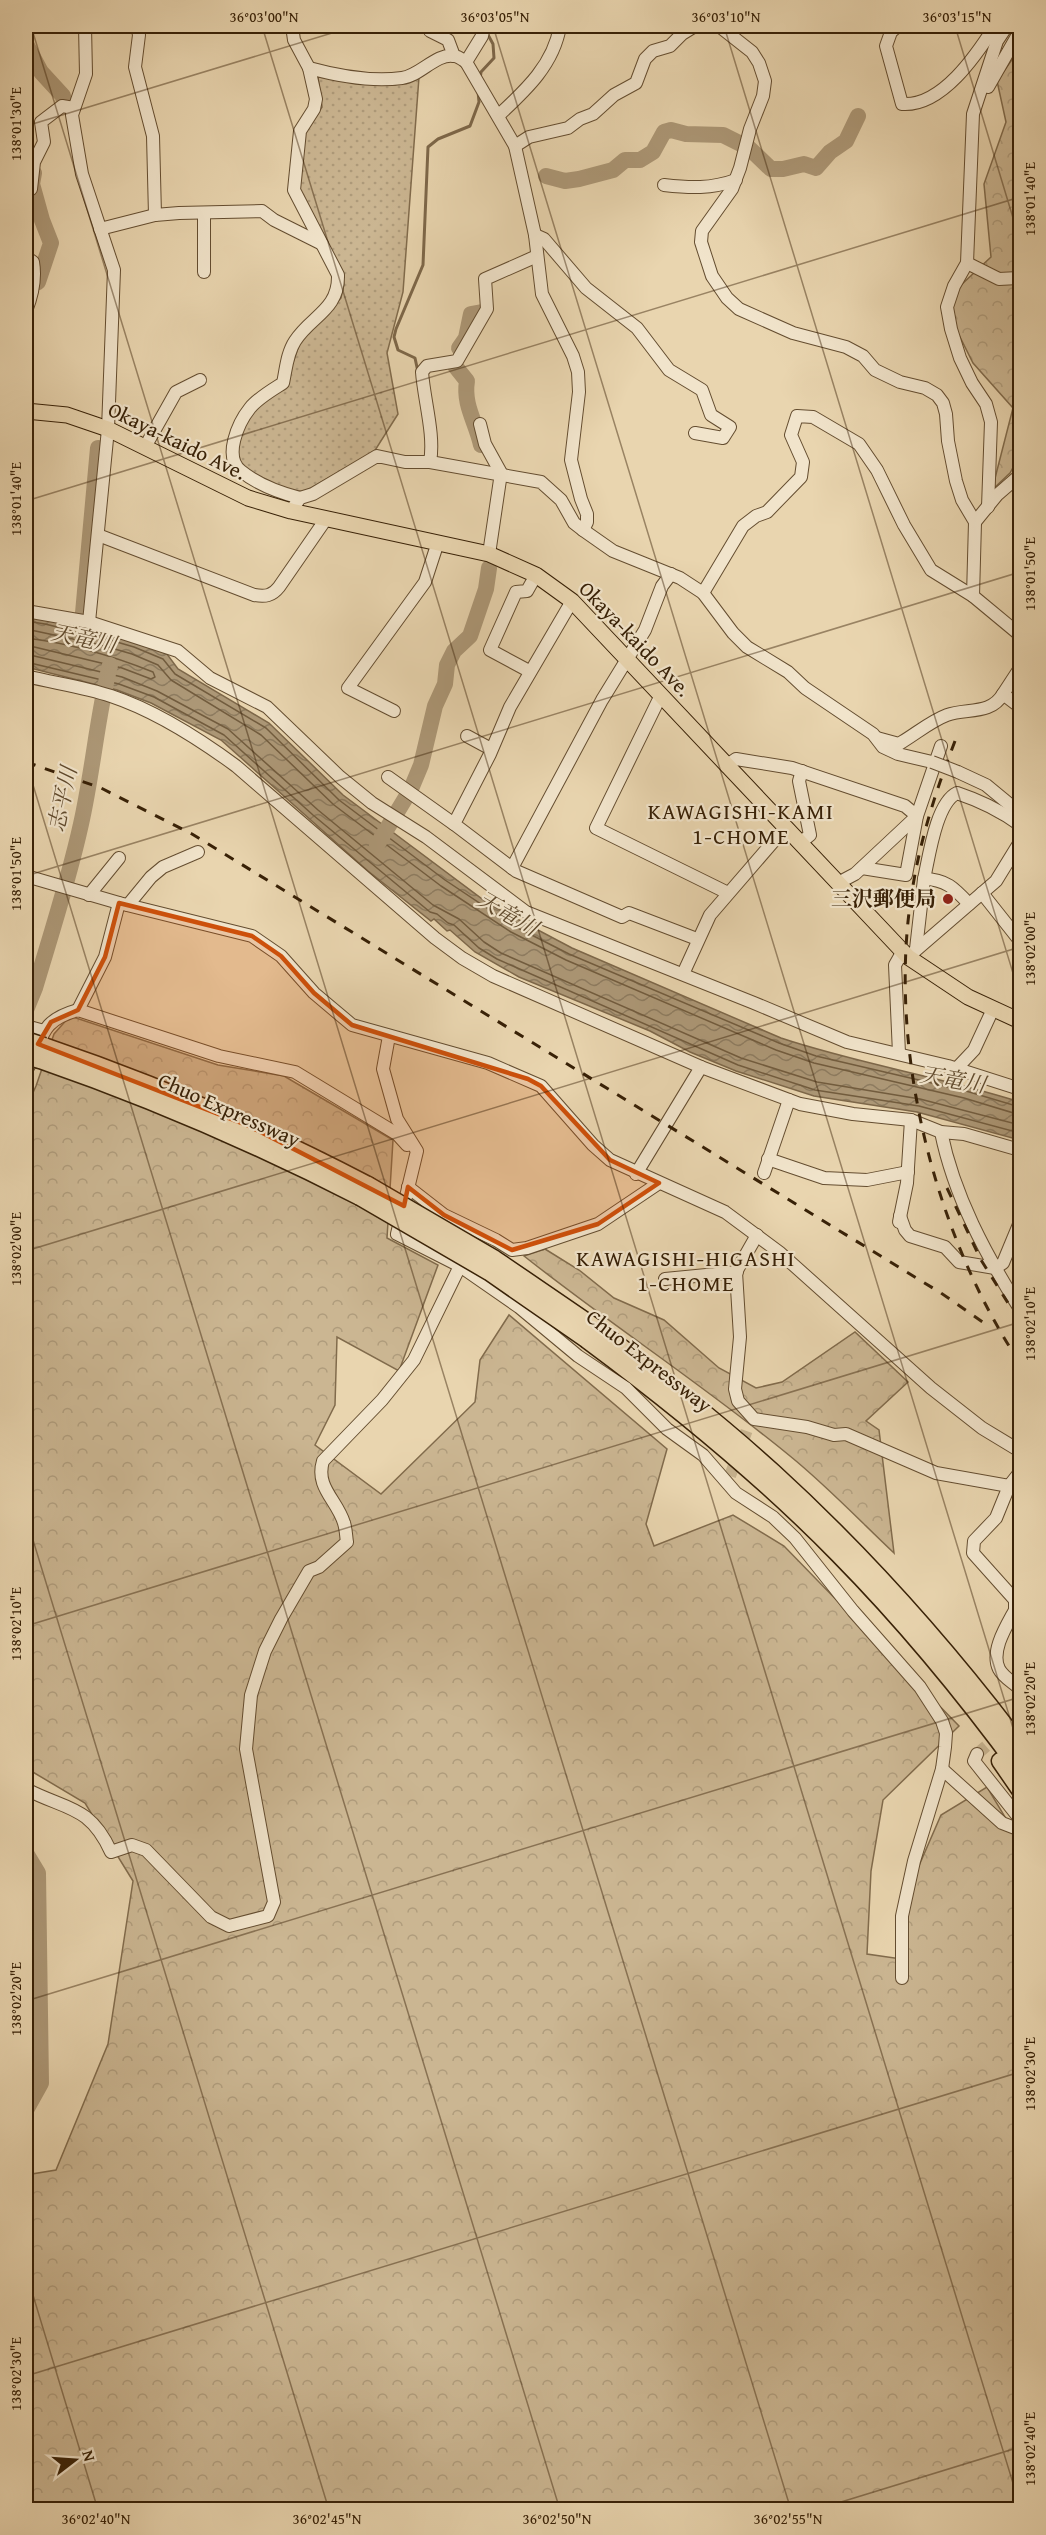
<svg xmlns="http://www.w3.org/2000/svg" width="1046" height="2535" font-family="'Gentium Book Plus','Noto Serif JP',serif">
<defs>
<pattern id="forest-crowns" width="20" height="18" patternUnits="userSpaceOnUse" patternTransform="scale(1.5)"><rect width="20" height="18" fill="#cbb692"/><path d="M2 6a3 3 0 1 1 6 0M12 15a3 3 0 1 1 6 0" fill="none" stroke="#af9c7c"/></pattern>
<pattern id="park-dots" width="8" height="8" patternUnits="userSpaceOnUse" patternTransform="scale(1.5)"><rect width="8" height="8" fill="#cbb692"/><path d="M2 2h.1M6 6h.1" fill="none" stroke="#af9c7c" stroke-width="1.8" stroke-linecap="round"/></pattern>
<pattern id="water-waves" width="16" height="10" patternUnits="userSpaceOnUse" patternTransform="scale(1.5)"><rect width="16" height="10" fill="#ac9776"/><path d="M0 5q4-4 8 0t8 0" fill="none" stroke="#8d7b5f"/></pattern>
</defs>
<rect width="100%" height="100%" fill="#e9d5af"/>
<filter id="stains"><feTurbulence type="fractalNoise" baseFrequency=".00333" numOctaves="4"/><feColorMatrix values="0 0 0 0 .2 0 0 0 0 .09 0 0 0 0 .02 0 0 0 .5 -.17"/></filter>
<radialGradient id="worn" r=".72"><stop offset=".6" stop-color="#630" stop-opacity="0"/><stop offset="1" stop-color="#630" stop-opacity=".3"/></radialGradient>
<g fill="url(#forest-crowns)" stroke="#816b4c" stroke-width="1.5">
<polygon points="1020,48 1020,455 1010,473 992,490 1013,408 973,363 948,313 960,286 991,257 984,184 1006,122 997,81"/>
<polygon points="70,1016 218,1065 284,1076 393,1140 387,1238 438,1265 399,1371 337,1337 335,1405 315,1445 381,1494 475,1402 480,1360 509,1315 667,1449 646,1524 654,1546 733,1515 784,1546 959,1726 883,1800 871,1871 867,1954 908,1960 908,1891 941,1815 987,1787 1020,1842 1020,2509 26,2509 26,2175 56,2170 108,2044 133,1881 85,1803 26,1768 26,1401 30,1392 26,1389 26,1108 36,1086 54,1034"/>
<path d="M545,1249L579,1270L614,1298L664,1320L719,1368L756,1388L782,1382L855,1332L908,1382L866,1421L879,1430L894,1553C860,1521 827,1486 790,1456C705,1386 611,1325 524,1256Z"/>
<polygon points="26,2020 30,2036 36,2103 26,2121"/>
</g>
<polygon fill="url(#park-dots)" stroke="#816b4c" stroke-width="1.5" points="318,77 395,85 419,77 403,292 387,353 398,414 374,452 304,492 280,488 246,470 239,460 237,450 243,430 255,407 284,388 301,340 341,298 344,284 342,270 299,192 304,135 322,107"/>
<path fill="url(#water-waves)" stroke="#7d6749" stroke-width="1.5" d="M26,615L46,618L104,632L136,641L167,654L178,669L269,723L343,795L489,904L572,948L781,1038C859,1064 942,1077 1020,1102V1140L917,1112L814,1096L736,1071L690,1052L650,1031L519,977L475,952L450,930L447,931L434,919L431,921L368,871L221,740L151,703L117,690L26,667Z"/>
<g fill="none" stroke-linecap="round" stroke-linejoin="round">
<g stroke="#725c3e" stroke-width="1.5">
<polyline points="26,621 45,624 103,638 134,647 163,659 175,674 266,728 339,800 445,880 514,926 569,954 779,1043 816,1056 966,1091 1020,1107"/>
<polyline points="26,629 101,645 132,654 158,665 171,680 261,735 334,805 441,886 511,932 566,960 776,1050 814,1063 964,1098 1020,1115"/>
<path d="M26,638C68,643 113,656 153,672L155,677L151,679L122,668L26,645"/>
<polyline points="26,654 122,677 157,691 228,729 318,810 433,905 459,919 484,942 501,953 741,1058 817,1082 920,1099 1020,1125"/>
<polyline points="26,662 119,684 154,697 224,735 313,815 430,912 437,914 448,923 454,925 479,948 497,959 738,1065 815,1090 919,1106 1020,1133"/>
</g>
<g stroke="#7d6749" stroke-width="3">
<polyline points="480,79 481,72 494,58 493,44 487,33"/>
<polyline points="418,372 415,358 398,350 394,337 396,329 423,265 428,147 438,139 470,126 479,102 478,91"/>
</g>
<g stroke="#ac9776" stroke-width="16">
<polyline points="26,44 41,72 63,96 64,103"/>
<polyline points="34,173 32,184 42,220 51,243 38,282"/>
<polyline points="546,176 565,181 579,179 613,170 625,160 640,160 653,152 664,132 671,130 686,134 723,135 749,148 771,169 783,169 804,164 816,168 830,152 846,141 858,116"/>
<polyline points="459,348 466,338 471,314 482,312"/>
<path d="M455,366L467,381C463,405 476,422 481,445"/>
<polyline points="81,635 98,448"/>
<polyline points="377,845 411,789 421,765 435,706 445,684 447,665 454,651 470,636 486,589 489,568"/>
<path d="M26,1010L35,988C51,934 69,879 81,824C93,771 97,717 110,665"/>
<polyline points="26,1853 38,1873 41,2083 26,2110"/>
</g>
<g stroke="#c5b18d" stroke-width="12" stroke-dasharray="12 6" stroke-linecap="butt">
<polyline points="730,1476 748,1427"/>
<polyline points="977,1754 1020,1717"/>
</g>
<defs>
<g id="minor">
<polyline points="85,26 86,74 72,115 82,174 114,270 108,429 89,622"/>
<polyline points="137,26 139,35 135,67 153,136 155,215"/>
<path d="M292,26L294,40L309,68L316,99L314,109L300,131L294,190L338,275C339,310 311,316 295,341C287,353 286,369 283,383C272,390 258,398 250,408C238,423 223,457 241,471C257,484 281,493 300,498"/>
<polyline points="429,26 430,31 448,40 454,56"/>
<polyline points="719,26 752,52 759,63 765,81 763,96 750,129 740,168 732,189 702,231 701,242 712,276 727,298 739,309 793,333 846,347 863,356 875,370 900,382 925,388 937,395 943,403 946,414 948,441 956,481 962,500 975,522 973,596 1020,635"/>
<path d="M898,26L891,32L886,46L902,104C942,107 977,54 995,26"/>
<polyline points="466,62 515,146 535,235 542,294 573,356 578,372 579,392 571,460 581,499 587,514 587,522 583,530"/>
<path d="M309,68C338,76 371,82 402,78C420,76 436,53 454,56C458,56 463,60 466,62L482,36L484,26"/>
<polyline points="988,87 1020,31"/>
<path d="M499,115C526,90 554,64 560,26"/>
<polyline points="515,146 529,137 568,128 580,119 593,114 614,95 636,83 645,59 653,51 670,46 682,34 695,26"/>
<path d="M664,185C690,188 711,189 736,180"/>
<polyline points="31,189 34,162 44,142 41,122 62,106 74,108"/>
<polyline points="100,229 155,215 179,213 262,211 274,220 322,244"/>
<polyline points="535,235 544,239 586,288 637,328 669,370 702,390 711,415 730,427 723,438 695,433"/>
<path d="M26,257L33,262C36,279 32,296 26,311"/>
<polyline points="967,263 999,279 1020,278"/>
<polyline points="204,272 204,213"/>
<polyline points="480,424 485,444 501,473 489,554"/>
<polyline points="145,447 176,392 200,380"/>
<path d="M430,462C435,435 424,400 422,372L427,366L457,361L487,309L485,279L537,256"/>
<polyline points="988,507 991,422 986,404 972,383 960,358 951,329 947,307 954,286 967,263 973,114 997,41 1007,26"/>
<polyline points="291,511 300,498 313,494 377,456 405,462 430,462 541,482 561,500 574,523 583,530 613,551 680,578 703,593 733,633 747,647 788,672 805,688 873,734 883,747 898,754 932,762"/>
<polyline points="975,522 997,495 1020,475"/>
<path d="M98,535L254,595C265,597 272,596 279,587L326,519"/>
<polyline points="703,593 743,526 756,516 767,512 801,477 803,462 791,435 797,416 813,417 859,444 877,470 904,525 931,570 973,596"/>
<polyline points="572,601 510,707 490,754 454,824 516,871 622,917 629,913 697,939"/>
<polyline points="26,611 89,622 178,651 210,678 267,707 340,777 372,803 426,837 526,912 754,1003 847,1042 948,1066 1020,1089"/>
<polyline points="1020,668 1003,694 1020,707"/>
<polyline points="529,671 490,650 516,592 527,591 536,575"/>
<path d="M26,676C54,683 84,687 111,696C156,711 198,738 236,766L435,938L462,958L493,976L701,1067L800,1104L853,1114L911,1120L941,1132L964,1134L1020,1150"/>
<polyline points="661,695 596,828 728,893"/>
<polyline points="394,711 348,688 425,582 438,542"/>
<polyline points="467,736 491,749"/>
<path d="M877,738L899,744L902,742C917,733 931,721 947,715C967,708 991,715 1003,694"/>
<polyline points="726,766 736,759 792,768 905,806 917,816 855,874 838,883"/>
<polyline points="958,772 986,785 1020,813"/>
<polyline points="388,777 454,824"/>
<polyline points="800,843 810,835 799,781 802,771"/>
<polyline points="512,868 602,700 645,630 662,586 671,574"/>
<polyline points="862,868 906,875 917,816 941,746"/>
<polyline points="26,876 119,903 252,936 281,956 314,993 352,1025 488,1063 541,1086 593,1145 610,1160 725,1212 779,1252 931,1388 982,1428 1020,1451"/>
<path d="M924,879C929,857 936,803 957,793C981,801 1000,810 1020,825"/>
<polyline points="982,893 1020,941"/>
<polyline points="89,895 119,858"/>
<polyline points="128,905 151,877 163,867 198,852"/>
<path d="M916,949L924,879C946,879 955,889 969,904"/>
<polyline points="908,957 996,881 1020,842"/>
<polyline points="683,974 710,915 785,828"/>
<polyline points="78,1010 105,957 119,903"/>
<polyline points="26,1026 44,1031"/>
<polyline points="389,1036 383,1069 397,1119 417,1151 397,1234 460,1266 519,1307 578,1356 626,1388 667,1429 703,1455 736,1493 773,1517 795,1538 853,1611 920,1687 942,1721 946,1733 945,1747 942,1769 914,1861 902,1916 902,1978"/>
<polyline points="899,1053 895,965 903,951"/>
<polyline points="957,1068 974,1050 993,1009"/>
<path d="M26,1071C45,1041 35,1022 78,1010L219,1056L295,1072L397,1134L407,1145"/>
<path d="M941,1132C954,1196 986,1255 1020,1309"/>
<polyline points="768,1159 824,1178 867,1180 908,1172"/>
<polyline points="764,1173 789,1100"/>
<polyline points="636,1174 701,1067"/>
<polyline points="408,1187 444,1215 496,1240 512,1250 527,1248 598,1224 659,1183"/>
<polyline points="900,1216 905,1230 910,1236 945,1247 959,1262 995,1268 1003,1263 1020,1222"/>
<polyline points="899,1222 907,1183 911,1120"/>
<polyline points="757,1235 736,1272 740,1337 735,1389 738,1401 754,1419 807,1427 834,1435 846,1434 936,1473 1009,1486 1020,1491"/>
<polyline points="665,1279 737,1272"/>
<polyline points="1020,1472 1009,1486 996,1518 974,1541 973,1553 1015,1600 1015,1610 1020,1615"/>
<path d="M1015,1610C1007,1625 990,1651 999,1669C1003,1677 1014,1683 1020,1689"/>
<polyline points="977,1754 974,1761 1020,1819"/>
<polyline points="942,1769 1002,1823 1020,1830"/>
<path d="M26,1789C65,1810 89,1804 111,1852L132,1845L146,1850L211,1917L229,1926L268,1916L274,1902L246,1749L251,1695L265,1651L281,1619L309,1571L319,1567L347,1542C346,1536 346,1529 344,1523C337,1500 315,1487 323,1461L382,1400L414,1360L460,1266"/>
</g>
<polyline id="major" points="26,411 67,415 108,429 248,498 291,511 489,554 536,575 572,601 908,957 968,997 1020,1021"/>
<g id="highway">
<path d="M44,1046C156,1084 263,1130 368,1185"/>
<path d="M40,1060C150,1098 256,1144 360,1197"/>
<path d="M596,1328C657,1374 717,1421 773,1472C864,1555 946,1647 1020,1745"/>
<path d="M587,1340C676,1406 762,1476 839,1555C905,1622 965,1695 1020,1770"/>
<polyline points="1000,1761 1020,1790"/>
</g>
</defs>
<use href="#minor" stroke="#644d30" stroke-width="14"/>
<use href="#major" stroke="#372006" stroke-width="17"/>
<use href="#highway" stroke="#372006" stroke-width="19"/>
<use href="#minor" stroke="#f1e4cb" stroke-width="12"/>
<use href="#major" stroke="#e9d5af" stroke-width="15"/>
<use href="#highway" stroke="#e9d5af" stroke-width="16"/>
<g stroke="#372006" stroke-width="3" stroke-dasharray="10 10" stroke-linecap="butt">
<path d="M955,741C935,793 919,843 911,898C888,1050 935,1236 1020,1363"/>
<polyline points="26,762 101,788 192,834 941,1293 987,1325"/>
<polyline points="947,1188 981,1260 1020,1322"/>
</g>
<defs>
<polyline id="minor-bridge" points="932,762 958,772"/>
<g id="highway-bridge">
<polyline points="26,1040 44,1046"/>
<polyline points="26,1056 40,1060"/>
<polyline points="368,1185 495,1259 596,1328"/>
<polyline points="360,1197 489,1272 587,1340"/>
</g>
</defs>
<use href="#minor-bridge" stroke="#644d30" stroke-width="14" stroke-linecap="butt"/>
<use href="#highway-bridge" stroke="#372006" stroke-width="19" stroke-linecap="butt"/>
<use href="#minor-bridge" stroke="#f1e4cb" stroke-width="12"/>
<use href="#highway-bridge" stroke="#e9d5af" stroke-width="16"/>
</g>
<path fill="#cd500b" fill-opacity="0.2" stroke="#cd500b" stroke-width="4.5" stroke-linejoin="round" d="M119,903L252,936L281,956L314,993L352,1025L528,1079L541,1086L610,1160L659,1183L598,1224L512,1250L444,1215L408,1187L404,1206L249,1126L38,1044L51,1022L78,1010L105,957Z"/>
<path fill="none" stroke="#372006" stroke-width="1.5" stroke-opacity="0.45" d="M31,26L791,2510M262,26L1020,2506M493,26L1020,1751M724,26L1020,996M955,26L1020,241M26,126L355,26M26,501L1020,197M26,762L560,2510M26,876L1020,572M26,1251L1020,947M26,1517L329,2510M26,1626L1020,1322M26,2001L1020,1697M26,2272L98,2510M26,2376L1020,2072M815,2510L1020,2447"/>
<circle fill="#8f2418" stroke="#f1e4cb" stroke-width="2" cx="948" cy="899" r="6"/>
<g text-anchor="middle" stroke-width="4.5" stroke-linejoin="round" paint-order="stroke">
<g font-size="21" fill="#372006" stroke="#f1e4cb">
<text transform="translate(177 441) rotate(26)" y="7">Okaya-kaido Ave.</text>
<text transform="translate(635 639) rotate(46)" y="7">Okaya-kaido Ave.</text>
<text transform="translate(229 1110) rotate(24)" y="7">Chuo Expressway</text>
<text transform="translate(649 1361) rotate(38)" y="7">Chuo Expressway</text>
</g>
<g font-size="21" font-weight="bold" fill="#372006" stroke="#f1e4cb" text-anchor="end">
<text x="936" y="906">三沢郵便局</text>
</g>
<g font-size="22" font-style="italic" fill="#604a2d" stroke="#f1e4cb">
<text transform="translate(84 638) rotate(12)" y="8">天竜川</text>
<text transform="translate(62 799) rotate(-78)" y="8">志平川</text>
<text transform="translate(508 913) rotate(30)" y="8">天竜川</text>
<text transform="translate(953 1079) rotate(10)" y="8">天竜川</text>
</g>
<g font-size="22" letter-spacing="1.5" fill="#372006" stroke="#f1e4cb">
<text x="741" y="819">KAWAGISHI-KAMI<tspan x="741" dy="25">1-CHOME</tspan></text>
<text x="686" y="1266">KAWAGISHI-HIGASHI<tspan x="686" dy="25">1-CHOME</tspan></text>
</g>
</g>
<rect width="1046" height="2535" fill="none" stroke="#e9d5af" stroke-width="66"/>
<g transform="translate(75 2460) rotate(73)" stroke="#f1e4cb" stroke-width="4.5" paint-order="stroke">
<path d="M0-4.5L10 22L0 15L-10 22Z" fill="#372006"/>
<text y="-9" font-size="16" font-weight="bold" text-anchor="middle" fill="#372006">N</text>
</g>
<rect x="33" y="33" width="980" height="2469" fill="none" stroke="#372006" stroke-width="2"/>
<g font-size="15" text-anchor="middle" fill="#372006">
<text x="264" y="22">36°03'00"N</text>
<text x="495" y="22">36°03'05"N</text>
<text x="726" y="22">36°03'10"N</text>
<text x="957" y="22">36°03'15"N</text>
<text transform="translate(16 124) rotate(-90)" y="5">138°01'30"E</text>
<text transform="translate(1030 199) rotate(-90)" y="5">138°01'40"E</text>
<text transform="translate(16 499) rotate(-90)" y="5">138°01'40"E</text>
<text transform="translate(1030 574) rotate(-90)" y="5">138°01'50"E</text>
<text transform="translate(16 874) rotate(-90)" y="5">138°01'50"E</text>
<text transform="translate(1030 949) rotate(-90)" y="5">138°02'00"E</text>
<text transform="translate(16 1249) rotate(-90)" y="5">138°02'00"E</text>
<text transform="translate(1030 1324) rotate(-90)" y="5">138°02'10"E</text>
<text transform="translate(16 1624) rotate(-90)" y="5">138°02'10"E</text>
<text transform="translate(1030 1699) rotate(-90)" y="5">138°02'20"E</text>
<text transform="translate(16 1999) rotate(-90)" y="5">138°02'20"E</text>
<text transform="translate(1030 2074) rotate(-90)" y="5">138°02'30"E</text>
<text transform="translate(16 2374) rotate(-90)" y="5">138°02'30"E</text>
<text transform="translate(1030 2449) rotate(-90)" y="5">138°02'40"E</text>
<text x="96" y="2524">36°02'40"N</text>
<text x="327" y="2524">36°02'45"N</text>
<text x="557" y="2524">36°02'50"N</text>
<text x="788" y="2524">36°02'55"N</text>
</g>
<rect width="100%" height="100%" filter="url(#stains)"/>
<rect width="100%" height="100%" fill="url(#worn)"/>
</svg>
